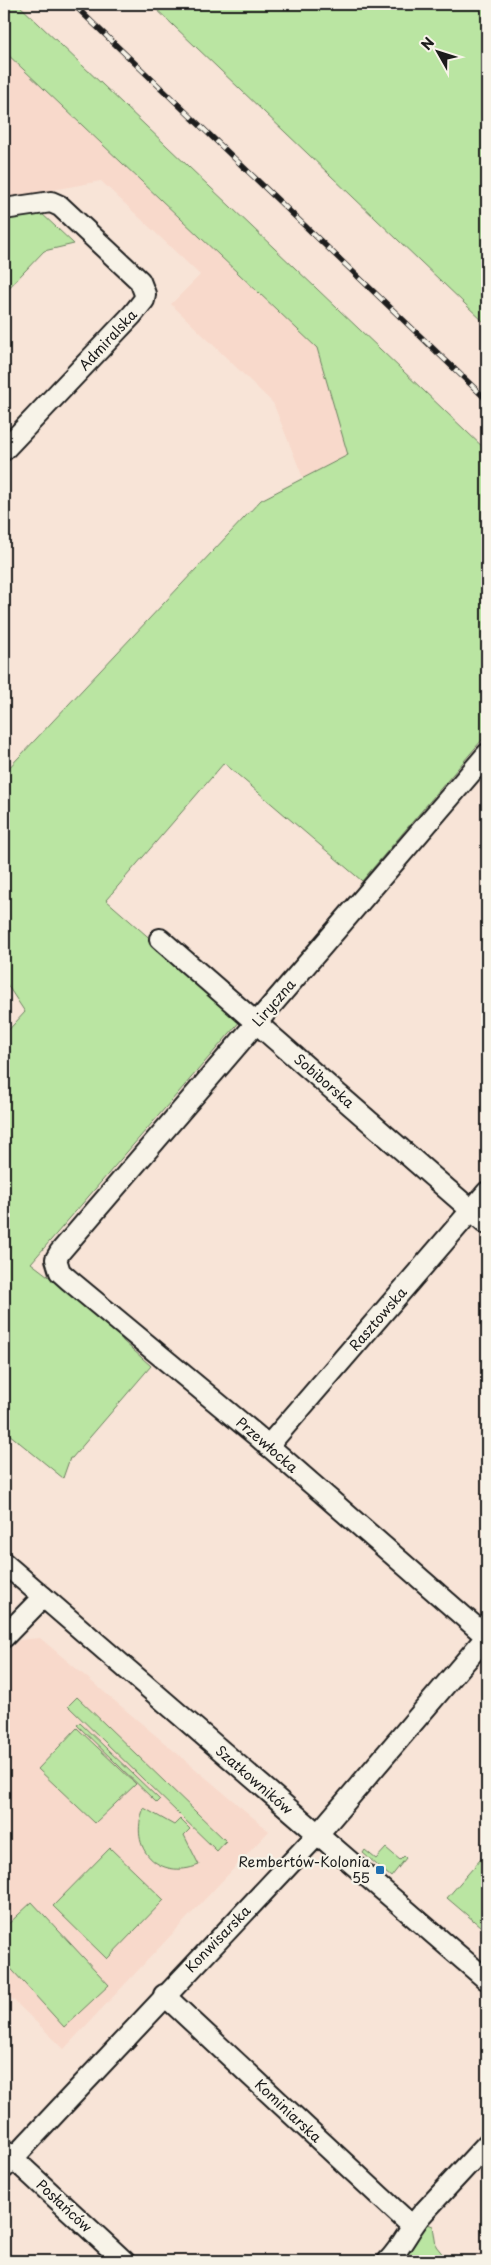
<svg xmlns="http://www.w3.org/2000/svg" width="491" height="2265" font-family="'Playpen Sans',sans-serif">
<rect width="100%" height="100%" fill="#f8e4d7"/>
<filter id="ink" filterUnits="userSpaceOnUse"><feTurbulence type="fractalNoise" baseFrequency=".02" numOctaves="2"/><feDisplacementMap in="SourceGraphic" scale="10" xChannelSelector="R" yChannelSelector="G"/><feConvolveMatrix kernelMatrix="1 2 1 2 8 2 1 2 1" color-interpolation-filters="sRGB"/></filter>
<g filter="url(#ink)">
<g fill="#f8d9cb">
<polygon points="4,51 317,348 348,455 303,478 273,403 171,304 200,275 101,181 4,199"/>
<polygon points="40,1638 269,1831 64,2049 4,1991 4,1655 19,1640"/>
</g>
<g fill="#bae5a2" stroke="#6b805f">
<polygon points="4,4 18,4 487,451 487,734 362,881 224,763 106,900 242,1019 31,1263 115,1327 123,1341 151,1366 72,1458 70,1458 63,1478 4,1430 4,1035 25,1012 4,980 4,773 261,500 348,455 317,348 4,51"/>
<polygon points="151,4 487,4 487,325"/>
<polygon points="39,211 74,244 44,251 4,293 4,216"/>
<polygon points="77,1697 226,1841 217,1851 68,1706"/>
<polygon points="80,1723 160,1800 157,1803 77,1725"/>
<polygon points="77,1728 136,1784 95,1823 38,1769"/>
<path d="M144,1808L174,1825L180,1819L190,1829L184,1835L199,1865C159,1881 127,1849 144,1808Z"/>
<polygon points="110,1848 164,1900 107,1959 53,1906"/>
<polygon points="386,1848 400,1860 404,1856 406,1858 391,1877 363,1853 365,1850 376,1859"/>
<polygon points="487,1852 487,1932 447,1898"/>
<polygon points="32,1902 109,1985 64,2027 4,1961 4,1928"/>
<polygon points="425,2223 433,2226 436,2246 448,2261 398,2261"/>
</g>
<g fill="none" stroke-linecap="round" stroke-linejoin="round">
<defs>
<g id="minor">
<polyline points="4,209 51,202 60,206 140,281 145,294 144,300 132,315 4,450"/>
<polyline points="160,939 487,1224"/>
<polyline points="268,1446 487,1192"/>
<polyline points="4,1563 487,1980"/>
<polyline points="4,1637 43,1597"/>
<polyline points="487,1637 256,1435 69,1280 60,1272 56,1259 60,1252 487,754"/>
<polyline points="164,1995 412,2226"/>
<polyline points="4,2150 124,2261"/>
<polyline points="4,2168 318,1834 487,1636"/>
<path d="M388,2261C402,2247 409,2229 422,2214L487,2144"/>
</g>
</defs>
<use href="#minor" stroke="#1c1c1c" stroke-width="24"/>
<use href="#minor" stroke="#f7f3e8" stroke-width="20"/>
<defs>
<polyline id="rail" points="73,4 487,400"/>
</defs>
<use href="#rail" stroke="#1c1c1c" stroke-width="5.5"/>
<use href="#rail" stroke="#f7f3e8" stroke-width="4" stroke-dasharray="11" stroke-linecap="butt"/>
</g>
</g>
<rect fill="#1f6fb2" stroke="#f7f3e8" stroke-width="2" x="375" y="1865" width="10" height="10" rx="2.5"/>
<g text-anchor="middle" stroke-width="4.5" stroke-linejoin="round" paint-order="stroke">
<g font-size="14" fill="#1c1c1c" stroke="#f7f3e8">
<text transform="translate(108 340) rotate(-47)" y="5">Admiralska</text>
<text transform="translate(274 1003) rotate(-49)" y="5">Liryczna</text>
<text transform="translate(324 1081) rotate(41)" y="5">Sobiborska</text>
<text transform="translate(378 1319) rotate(-49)" y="5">Rasztowska</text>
<text transform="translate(267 1445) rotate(41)" y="5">Przewłocka</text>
<text transform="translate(254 1780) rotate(41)" y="5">Szatkowników</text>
<text transform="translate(218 1939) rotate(-46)" y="5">Konwisarska</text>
<text transform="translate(288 2111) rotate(43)" y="5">Kominiarska</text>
<text transform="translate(64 2206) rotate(43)" y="5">Posłańców</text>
</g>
<g font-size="14" fill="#1c1c1c" stroke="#f7f3e8" text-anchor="end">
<text x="370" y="1867">Rembertów-Kolonia<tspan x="370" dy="16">55</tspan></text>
</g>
</g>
<rect width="491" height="2265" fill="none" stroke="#f7f3e8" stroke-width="20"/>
<rect x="10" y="10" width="471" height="2245" fill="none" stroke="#1c1c1c" stroke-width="2" filter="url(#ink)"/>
<g transform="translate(438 52) rotate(309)" stroke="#f7f3e8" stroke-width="4" paint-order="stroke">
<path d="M0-4L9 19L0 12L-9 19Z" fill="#1c1c1c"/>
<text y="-8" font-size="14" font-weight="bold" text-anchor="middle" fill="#1c1c1c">N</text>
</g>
</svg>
